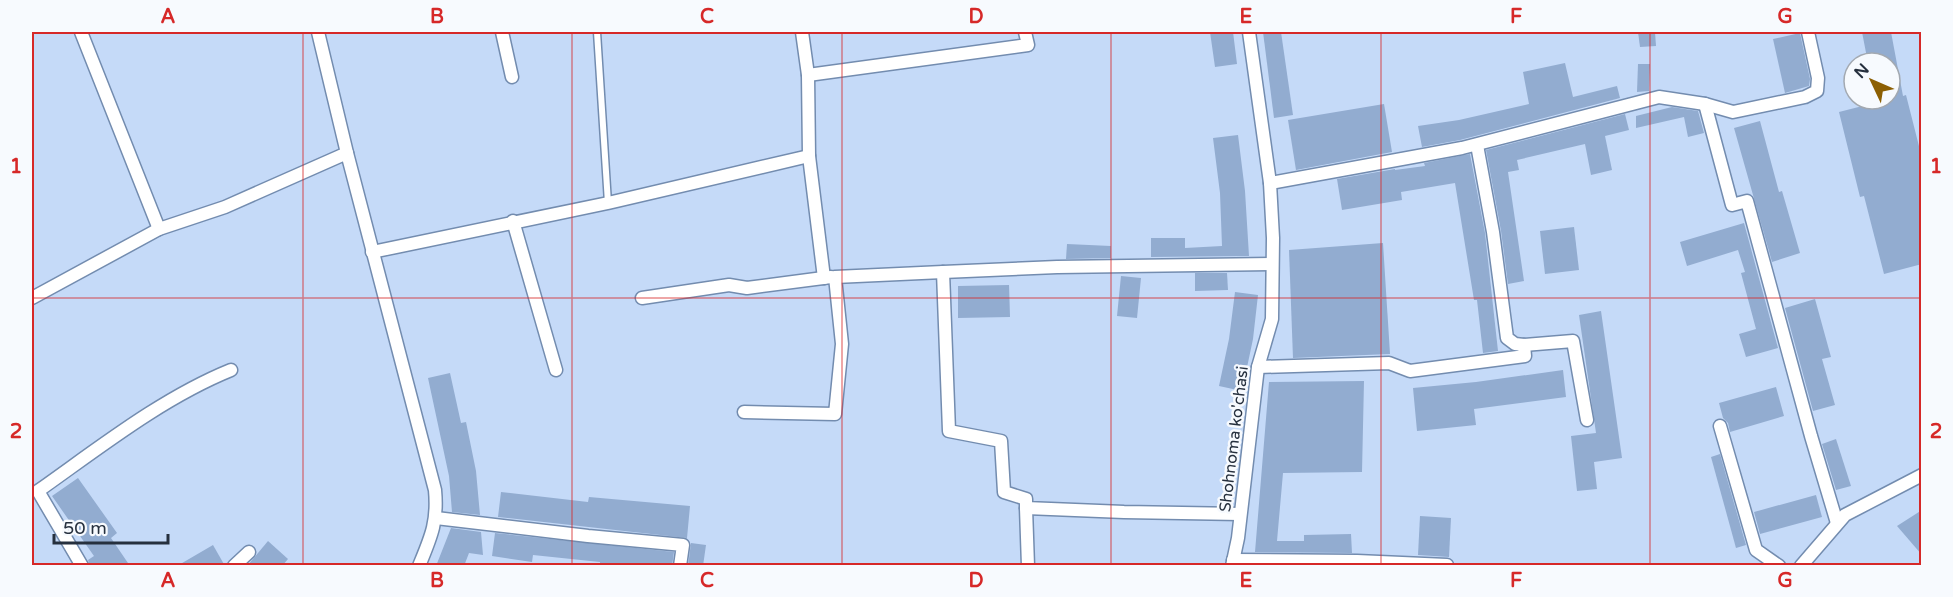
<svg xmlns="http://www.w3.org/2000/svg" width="1953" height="597" font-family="'Varela Round',sans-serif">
<rect width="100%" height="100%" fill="#c5daf8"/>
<g fill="#92acd0">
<polygon points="1210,32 1233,32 1237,64 1215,67"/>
<polygon points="1263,32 1281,32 1293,115 1274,118"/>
<polygon points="1638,32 1655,32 1656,46 1640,47"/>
<polygon points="1862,32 1891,32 1903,96 1906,95 1922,158 1922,264 1884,274 1864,196 1860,197 1839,112 1890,99 1890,63 1868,63"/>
<polygon points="1800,33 1810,79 1809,86 1785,93 1773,39"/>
<polygon points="1565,63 1573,97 1617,86 1620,98 1460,140 1422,147 1418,126 1459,120 1529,104 1523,72"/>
<polygon points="1638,64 1650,64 1649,91 1637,92"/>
<polygon points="1384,104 1392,152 1296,170 1288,120"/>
<polygon points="1672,107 1698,111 1704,133 1688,137 1684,117 1636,128 1636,116"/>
<polygon points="1625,114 1629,130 1605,136 1612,170 1591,175 1585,144 1517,160 1519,170 1508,172 1524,281 1508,284 1501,231 1486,150"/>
<polygon points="1760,121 1779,192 1782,191 1800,253 1772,262 1734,128"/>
<polygon points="1238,135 1245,191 1249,256 1151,257 1151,238 1185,238 1185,248 1222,246 1220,193 1213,138"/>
<polygon points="1470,154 1485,233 1498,351 1483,353 1477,300 1474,300 1455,183 1401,192 1402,200 1342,210 1337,179 1395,169 1395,170 1425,166 1424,163"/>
<polygon points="1744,223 1778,348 1746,357 1739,334 1756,329 1741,273 1745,272 1738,250 1687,266 1680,242"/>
<polygon points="1574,227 1579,270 1545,274 1540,231"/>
<polygon points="1383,243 1390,354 1293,358 1289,250"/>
<polygon points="1067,244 1111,246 1111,258 1066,259"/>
<polygon points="1195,273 1227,273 1228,290 1195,291"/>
<polygon points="1121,276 1141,278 1137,318 1117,316"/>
<polygon points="1009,285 1010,317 958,318 958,286"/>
<polygon points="1235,292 1258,295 1253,339 1242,391 1219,386 1229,339"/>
<polygon points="1815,299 1831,357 1822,359 1835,405 1813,411 1785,308"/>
<polygon points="1601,311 1622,458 1594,462 1597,489 1577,491 1571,436 1596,433 1579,315"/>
<polygon points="1563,370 1566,397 1474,409 1476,425 1417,431 1413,388 1476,382"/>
<polygon points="450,373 461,423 466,422 476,471 480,515 452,512 449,476 428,378"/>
<polygon points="1364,381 1362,472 1283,473 1277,541 1304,541 1304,535 1351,534 1352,553 1255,552 1269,382"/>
<polygon points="1776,387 1784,416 1730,432 1728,423 1723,418 1719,403"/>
<polygon points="1836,439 1851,486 1836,490 1822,444"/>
<polygon points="1720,454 1746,545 1736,548 1711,457"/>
<polygon points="78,478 117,533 111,538 130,566 90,566 88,560 94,556 52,496"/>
<polygon points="501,492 588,502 589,497 690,506 687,538 498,517"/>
<polygon points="1816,495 1822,517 1760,534 1754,512"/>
<polygon points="1922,510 1922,555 1897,526"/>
<polygon points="1420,516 1451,518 1449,557 1418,555"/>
<polygon points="451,528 481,532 483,555 469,553 464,566 436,566"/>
<polygon points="495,533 674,552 672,566 600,566 600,562 533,555 532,562 492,556"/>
<polygon points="268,541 288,559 282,566 247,566"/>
<polygon points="691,543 706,545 703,566 688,566"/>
<polygon points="213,545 225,566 177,566"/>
</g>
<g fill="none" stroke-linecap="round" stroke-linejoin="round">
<defs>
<polyline id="lane" points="597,32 608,203"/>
<g id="street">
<polyline points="81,32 159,229"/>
<path d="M318,32L347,153L435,490C438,522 431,537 419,566"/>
<polyline points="502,32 512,77"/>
<polyline points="802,32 808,75 809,156 824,278"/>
<polyline points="808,75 1028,45 1025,32"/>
<polyline points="1705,104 1732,205 1747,201 1811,436 1837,523"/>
<polyline points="1477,145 1493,232 1507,338 1515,344 1524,345 1573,341 1587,420"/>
<polyline points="1270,183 1462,148 1659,97 1705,104 1733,112 1805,97 1817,91 1818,78 1808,32"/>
<polyline points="513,221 556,370"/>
<polyline points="372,252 608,203 809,156"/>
<polyline points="32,298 159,229 225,207 347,153"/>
<polyline points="642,298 729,285 747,288 831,277"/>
<polyline points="1258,367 1389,363 1410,371 1525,356 1524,345"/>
<polyline points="744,412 835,414 842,344 835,277 943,272"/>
<polyline points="1720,426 1756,550 1779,566"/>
<polyline points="1026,508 1028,566"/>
<polyline points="1240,514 1124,512 1026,508 1026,499 1004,492 1001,441 949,431 943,272 1057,267 1271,264"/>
<polyline points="436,518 588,536 683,545 680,566"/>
<polyline points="1233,560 1357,561 1447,565"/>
<path d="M82,566L38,491C99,448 162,398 231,370"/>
<polyline points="234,566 249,552"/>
<polyline points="1232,566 1238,538 1258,367 1272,319 1273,238 1270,183 1249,32"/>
<polyline points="1801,566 1845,515 1922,475"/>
</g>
</defs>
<use href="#lane" stroke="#738caf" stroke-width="9"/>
<use href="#street" stroke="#738caf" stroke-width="15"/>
<use href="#lane" stroke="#fff" stroke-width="6"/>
<use href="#street" stroke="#fff" stroke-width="12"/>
</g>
<path fill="none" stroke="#d62828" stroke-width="1.5" stroke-opacity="0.55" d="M303,32V566M572,32V566M842,32V566M1111,32V566M1381,32V566M1650,32V566M32,298H1922"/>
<g text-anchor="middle" stroke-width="5" stroke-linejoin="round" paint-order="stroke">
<g font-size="16" fill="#26303e" stroke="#f7fafe">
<text transform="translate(1233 439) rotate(-83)" y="6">Shohnoma ko'chasi</text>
</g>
</g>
<rect width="1953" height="597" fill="none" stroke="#f7fafe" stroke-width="66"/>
<g transform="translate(1872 81) rotate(314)"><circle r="28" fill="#f7fafe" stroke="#a3a9b1" stroke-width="1.5"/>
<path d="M0-4.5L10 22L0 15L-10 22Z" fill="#8c5f03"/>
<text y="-9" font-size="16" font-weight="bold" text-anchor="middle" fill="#26303e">N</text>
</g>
<path d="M54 534v9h114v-9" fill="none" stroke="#26303e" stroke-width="3"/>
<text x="63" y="534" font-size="18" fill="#26303e" stroke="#f7fafe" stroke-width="4.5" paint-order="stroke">50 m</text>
<rect x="33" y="33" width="1887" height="531" fill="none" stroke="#d62828" stroke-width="2"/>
<g font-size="20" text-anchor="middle" font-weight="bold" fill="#d62828">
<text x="168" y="23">A</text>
<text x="437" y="23">B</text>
<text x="707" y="23">C</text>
<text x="976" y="23">D</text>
<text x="1246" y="23">E</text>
<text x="1516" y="23">F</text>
<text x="1785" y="23">G</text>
<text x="16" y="173">1</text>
<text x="1936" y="173">1</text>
<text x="16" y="438">2</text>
<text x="1936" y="438">2</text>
<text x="168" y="587">A</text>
<text x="437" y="587">B</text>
<text x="707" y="587">C</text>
<text x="976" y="587">D</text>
<text x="1246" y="587">E</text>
<text x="1516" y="587">F</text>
<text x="1785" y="587">G</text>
</g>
</svg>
